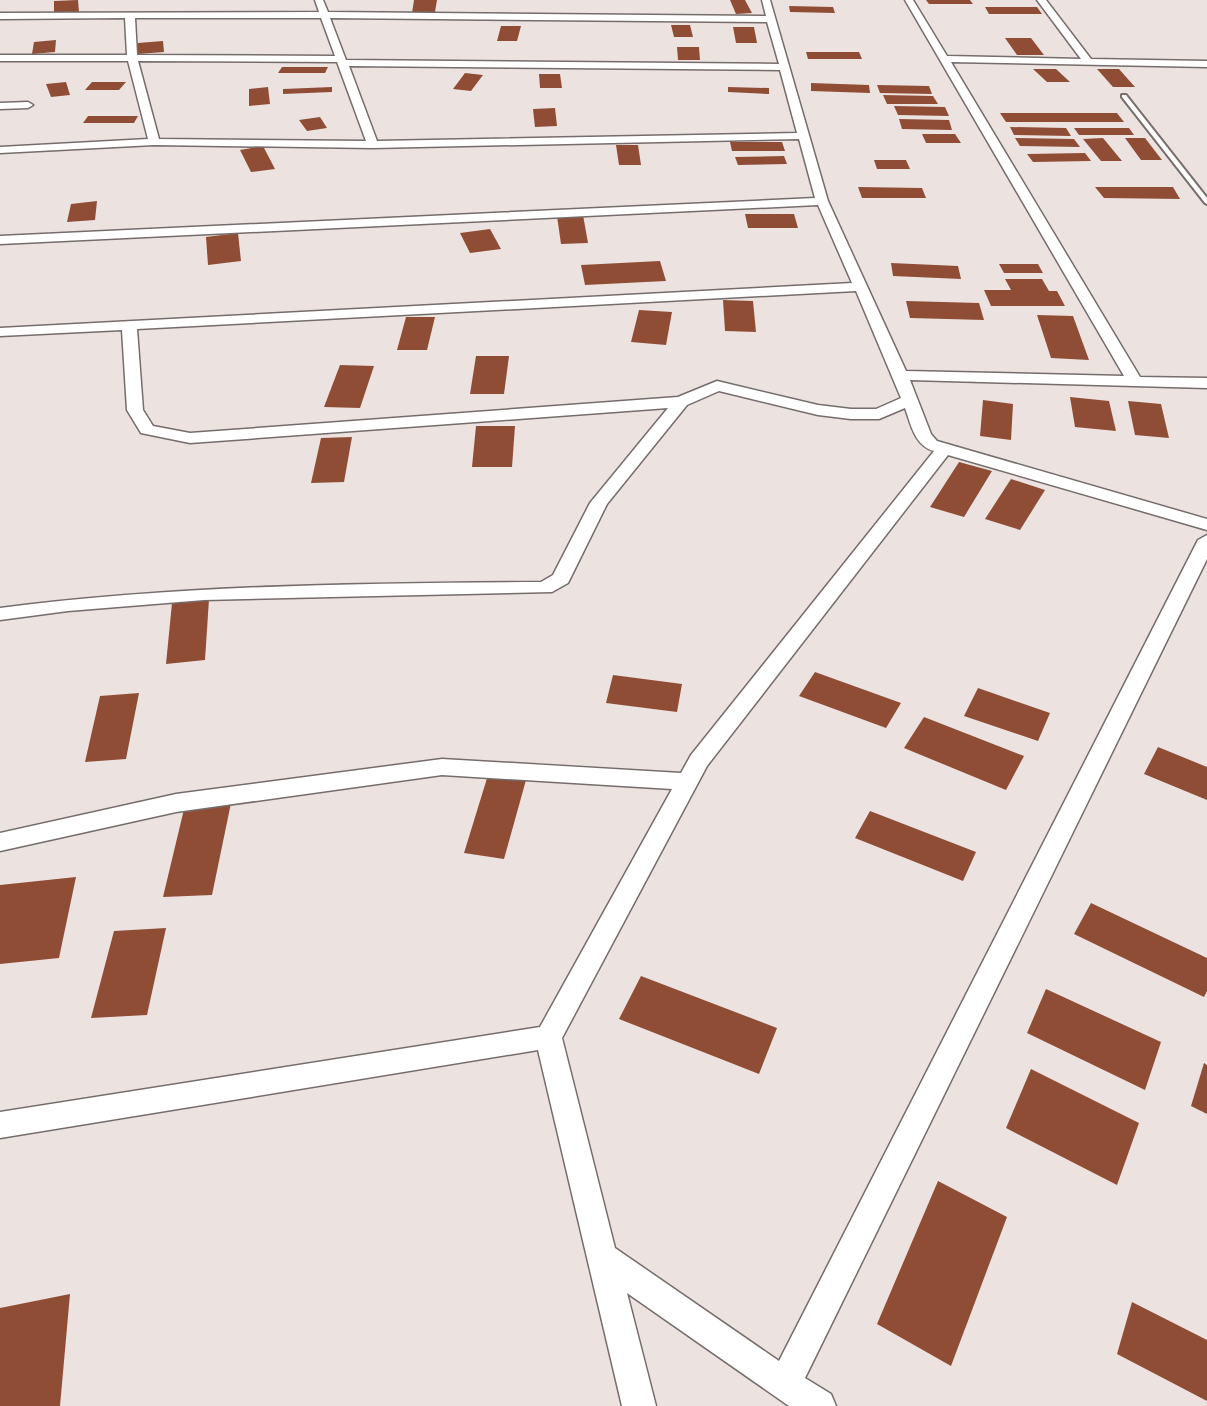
<svg xmlns="http://www.w3.org/2000/svg" width="1207" height="1406" font-family="'Titillium Web',sans-serif">
<rect width="100%" height="100%" fill="#ece3e1"/>
<g fill="#904d36">
<polygon points="78,0 79,12 54,14 54,1"/>
<polygon points="414,0 437,0 435,12 412,13"/>
<polygon points="730,0 745,0 752,13 736,14"/>
<polygon points="926,0 970,0 973,4 929,4"/>
<polygon points="789,6 833,7 835,13 790,12"/>
<polygon points="985,7 1037,7 1042,14 989,14"/>
<polygon points="671,25 690,25 693,37 674,37"/>
<polygon points="501,26 521,26 517,41 497,41"/>
<polygon points="733,27 754,27 757,43 736,43"/>
<polygon points="1005,38 1031,38 1044,55 1017,55"/>
<polygon points="56,40 55,52 32,54 34,42"/>
<polygon points="163,41 164,52 138,54 138,43"/>
<polygon points="677,47 699,47 700,60 678,60"/>
<polygon points="806,52 859,52 862,59 808,59"/>
<polygon points="282,67 328,67 325,73 278,73"/>
<polygon points="1033,69 1056,69 1070,82 1047,82"/>
<polygon points="1097,69 1119,69 1135,87 1113,87"/>
<polygon points="465,73 483,75 471,91 453,89"/>
<polygon points="539,74 560,74 562,88 540,88"/>
<polygon points="66,82 70,95 51,97 46,84"/>
<polygon points="92,82 126,82 119,90 85,90"/>
<polygon points="811,83 869,85 870,93 811,91"/>
<polygon points="877,85 929,86 932,94 880,93"/>
<polygon points="268,87 270,104 249,106 249,89"/>
<polygon points="332,87 332,92 283,94 283,89"/>
<polygon points="728,87 769,88 769,94 728,92"/>
<polygon points="883,95 933,96 938,104 887,104"/>
<polygon points="894,106 945,107 949,116 898,115"/>
<polygon points="555,108 557,126 535,127 533,109"/>
<polygon points="1000,113 1117,113 1124,122 1006,122"/>
<polygon points="88,116 138,116 134,123 83,123"/>
<polygon points="320,117 327,128 307,131 299,120"/>
<polygon points="899,119 949,120 952,130 902,129"/>
<polygon points="1010,127 1066,128 1071,136 1014,135"/>
<polygon points="1074,128 1129,128 1134,135 1079,135"/>
<polygon points="922,134 955,134 961,143 926,143"/>
<polygon points="1015,138 1074,139 1080,147 1020,146"/>
<polygon points="1103,138 1122,161 1101,161 1083,139"/>
<polygon points="1125,138 1145,138 1162,160 1141,160"/>
<polygon points="730,142 782,142 785,151 732,151"/>
<polygon points="616,145 638,145 641,165 619,165"/>
<polygon points="263,146 275,169 251,172 240,150"/>
<polygon points="1085,153 1091,161 1033,162 1027,154"/>
<polygon points="784,156 787,164 738,165 735,157"/>
<polygon points="874,160 906,160 910,169 877,169"/>
<polygon points="858,187 922,188 926,198 862,198"/>
<polygon points="1095,187 1173,187 1180,199 1104,198"/>
<polygon points="97,201 95,220 67,222 71,204"/>
<polygon points="745,214 794,214 798,228 748,228"/>
<polygon points="583,215 588,243 561,244 557,216"/>
<polygon points="490,229 501,249 470,253 460,233"/>
<polygon points="238,233 241,261 208,265 206,237"/>
<polygon points="660,261 666,281 585,285 581,265"/>
<polygon points="891,263 958,266 961,279 893,276"/>
<polygon points="999,264 1038,264 1043,273 1004,273"/>
<polygon points="1005,279 1042,279 1049,291 1057,291 1065,306 991,306 984,290 1011,290"/>
<polygon points="723,300 753,301 756,332 725,331"/>
<polygon points="906,301 979,303 984,320 910,318"/>
<polygon points="639,310 672,312 666,345 631,342"/>
<polygon points="1037,315 1073,316 1089,360 1051,358"/>
<polygon points="406,317 435,317 427,350 397,350"/>
<polygon points="476,356 509,356 504,394 470,394"/>
<polygon points="340,365 374,366 360,408 324,407"/>
<polygon points="1070,397 1109,401 1116,431 1075,427"/>
<polygon points="983,400 1013,404 1011,440 980,436"/>
<polygon points="1128,401 1161,404 1169,438 1135,435"/>
<polygon points="476,426 515,426 512,467 472,467"/>
<polygon points="352,437 344,482 311,483 321,438"/>
<polygon points="959,462 992,471 964,517 930,507"/>
<polygon points="1011,479 1045,490 1020,530 985,519"/>
<polygon points="209,599 205,660 166,664 172,603"/>
<polygon points="815,672 901,703 886,728 799,696"/>
<polygon points="613,675 682,684 677,712 606,703"/>
<polygon points="978,688 1050,713 1038,741 964,716"/>
<polygon points="139,693 126,759 85,762 100,696"/>
<polygon points="924,717 1024,756 1006,790 904,748"/>
<polygon points="1158,747 1207,767 1207,800 1144,774"/>
<polygon points="488,775 526,780 504,859 464,853"/>
<polygon points="231,803 212,895 163,897 185,805"/>
<polygon points="870,811 976,852 963,881 855,838"/>
<polygon points="76,877 59,958 0,964 0,885"/>
<polygon points="1091,903 1207,958 1207,991 1204,997 1074,934"/>
<polygon points="166,928 147,1015 91,1018 114,931"/>
<polygon points="641,976 777,1028 759,1074 619,1019"/>
<polygon points="1046,989 1161,1042 1145,1090 1027,1033"/>
<polygon points="1204,1063 1207,1065 1207,1114 1191,1106"/>
<polygon points="1031,1069 1139,1123 1117,1185 1006,1128"/>
<polygon points="938,1181 1007,1217 951,1366 877,1324"/>
<polygon points="70,1294 60,1406 0,1406 0,1308"/>
<polygon points="1132,1302 1207,1340 1207,1401 1117,1354"/>
</g>
<g fill="none" stroke-linecap="round" stroke-linejoin="round">
<defs>
<polygon id="lane" points="1122,95 1126,95 1207,198 1207,204 1205,203 1122,97"/>
<g id="street">
<path d="M315,0H323L328,12L766,16L762,0H770L828,201L906,371L1124,376L905,0H913L947,56L1081,59L1037,0H1046L1091,59L1207,61V67L951,62L1140,377L1207,378V388L910,380L931,434L937,441L1207,519V530L948,455L707,766L562,1038L615,1248L779,1361L1198,540L1207,535V559L805,1378L831,1394L836,1406H789L627,1293L656,1406H622L538,1050L0,1138V1112L540,1027L672,789L442,775L176,812L0,851V833L176,794L442,759L681,773L691,755L934,451C915,446 911,425 905,408L879,419H851L818,415L719,391L687,405L607,504L568,583L552,592L204,600L68,611L0,620V608C180,585 360,583 541,582L553,575L590,503L668,408L190,443L141,433L127,410L122,330L0,336V328L852,283L818,205L0,244V236L815,198L799,139L373,148L154,145L0,153V147L148,139L128,61H0V55H127L125,18L0,19V13L319,12ZM135,18H321L335,56L137,55ZM330,18L767,22L779,64L346,60ZM138,61L337,62L366,141L159,139ZM349,66L780,70L797,133L377,141ZM856,291L901,398L876,409H851L818,405L717,381L678,397L190,433L153,426L143,410L137,329Z"/>
<polygon points="0,103 28,102 33,105 28,108 0,109"/>
</g>
</defs>
<use href="#lane" stroke="#756d6b" stroke-width="4"/>
<use href="#street" stroke="#756d6b" stroke-width="3"/>
<use href="#lane" fill="#fff" fill-rule="evenodd"/>
<use href="#street" fill="#fff" fill-rule="evenodd"/>
</g>
</svg>
